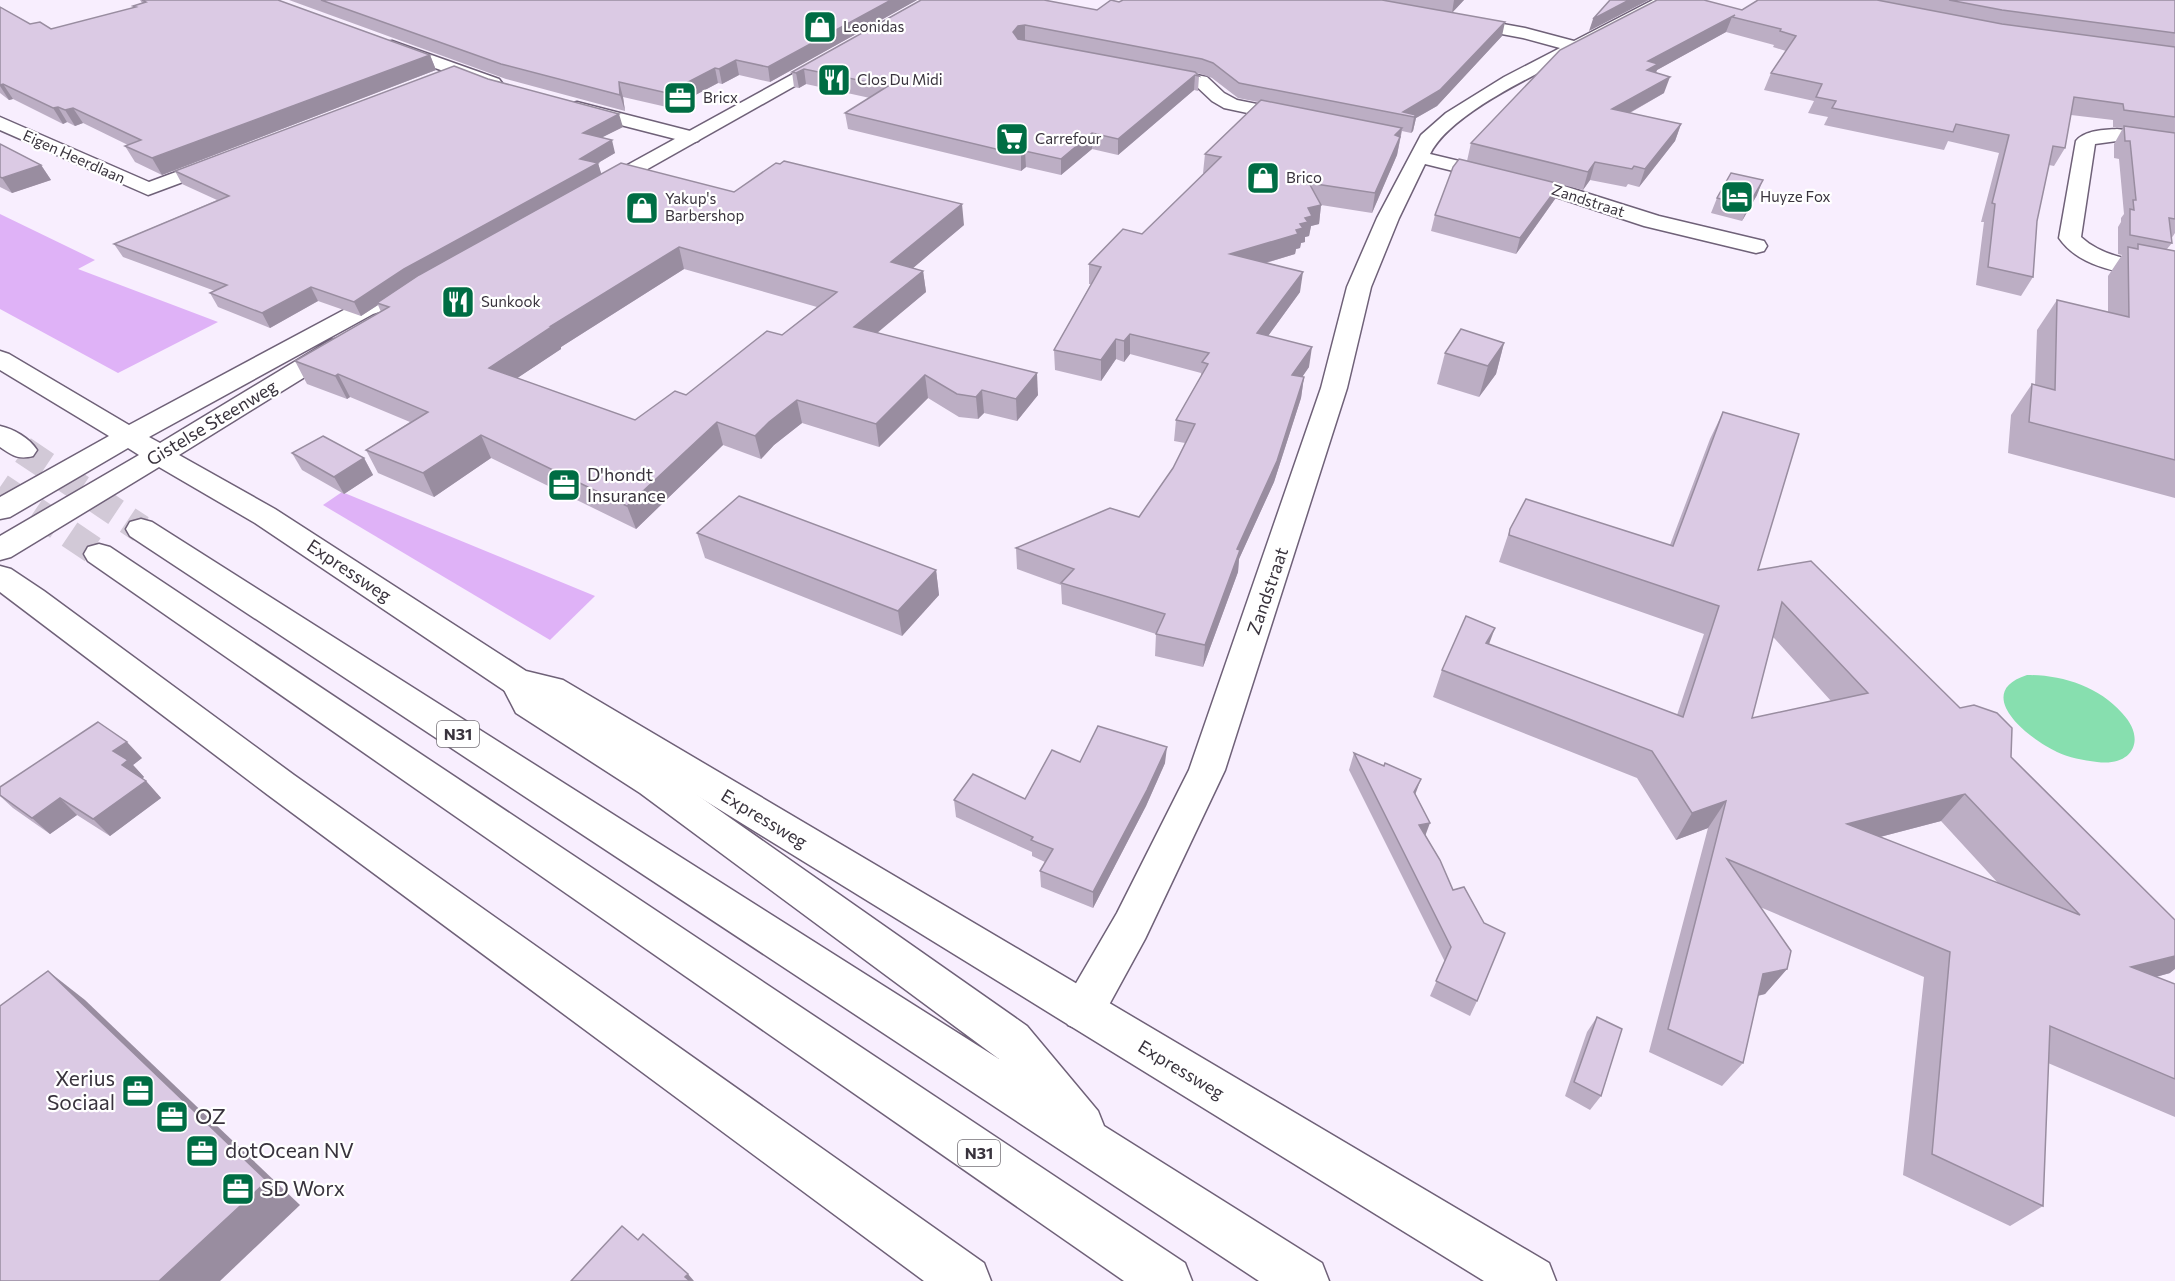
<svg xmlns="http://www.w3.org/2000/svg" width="2175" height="1281" font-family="Commissioner,sans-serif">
<rect width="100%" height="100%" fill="#f8eefe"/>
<g fill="#dfb2f7">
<polygon points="0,214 95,260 78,269 218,322 118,373 0,309"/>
<polygon points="342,492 595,596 550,640 323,505"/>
</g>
<path fill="#87dfaf" d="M2027,675C2062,675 2098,686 2122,713C2147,739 2133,767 2097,762C2083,760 2069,758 2057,752C2029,739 1971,693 2027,675Z"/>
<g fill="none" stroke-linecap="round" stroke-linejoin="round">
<g stroke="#d2c9d7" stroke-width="28" stroke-dasharray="28 14" stroke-linecap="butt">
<polyline points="23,450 141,529"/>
<polyline points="0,487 99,554"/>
</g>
<defs>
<g id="street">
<path d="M1653,0H1673L1671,3C1641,19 1611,35 1581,51C1540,73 1451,112 1430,154L1564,186L1659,216L1764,241L1767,246L1764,251L1756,253L1644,226L1550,195L1425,164L1399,218L1371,287L1347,388L1225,770L1145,939L1098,1025L1083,1031L1068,1025L1062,1011L1068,997L1117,913L1189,770L1321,388L1347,287L1377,218L1421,135L1446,113L1504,77L1560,48L1523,38L1459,26L1451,21L1459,16L1525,28L1574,41Z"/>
<polygon points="392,41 499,79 502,83 499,87 487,87 386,50 384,46 386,42"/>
<polygon points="1156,67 1207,77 1224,93 1237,100 1302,113 1304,117 1302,121 1295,123 1224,108 1212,101 1195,85 1150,76 1147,72 1150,68"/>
<polygon points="577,102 698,133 701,137 698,141 691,143 570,112 568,108 570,104"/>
<polygon points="0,117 149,182 219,156 226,158 229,162 226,166 148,195 0,130"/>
<path d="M2117,129L2175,137V149L2117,141L2095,144L2081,237C2106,260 2143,261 2175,267V281C2137,274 2083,273 2059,238L2076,141C2085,130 2104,130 2117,129Z"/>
</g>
<g id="secondary">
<polygon points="833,52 839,53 842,57 839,61 605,193 598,195 591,193 588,189 591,185"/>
<polygon points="398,291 406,293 410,298 406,303 373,314 149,437 160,443 329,341 338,338 347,341 351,346 347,351 179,455 275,509 526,671 563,680 1549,1263 1556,1281 1484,1281 542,700 505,691 255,523 159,467 11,557 0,560 0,536 139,455 128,448 10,517 0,519 0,497 109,436 0,370 0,351 9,354 129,425 355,304"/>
<polygon points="0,566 11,569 44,591 294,775 984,1263 991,1281 924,1281 268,795 0,592"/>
</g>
<g id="highway">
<path d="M0,426C14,429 29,438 37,450L33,456C18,460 12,455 0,447Z"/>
<polygon points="141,519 152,522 999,1059 640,793 516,713 500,682 505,673 517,669 529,673 541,695 666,773 1027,1026 1098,1111 1104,1126 1322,1263 1329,1281 1259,1281 130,536 126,529 130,522"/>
<polygon points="99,544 110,547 1185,1263 1192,1281 1124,1281 88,561 84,554 88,547"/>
</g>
</defs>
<use href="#street" stroke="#6f6178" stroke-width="3"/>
<use href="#secondary" stroke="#6f6178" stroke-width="3"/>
<use href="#highway" stroke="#6f6178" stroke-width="3"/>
<use href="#street" fill="#fff" fill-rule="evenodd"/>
<use href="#secondary" fill="#fff" fill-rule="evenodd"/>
<use href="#highway" fill="#fff" fill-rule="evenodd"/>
</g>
<g fill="#bcaec4" fill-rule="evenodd">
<polygon points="140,0 278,0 430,55 436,70 162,175 135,162 125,146 128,145 83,123 75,126 67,122 63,124 13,99 9,100 0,93 0,7 30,24 51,29 134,8 133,6 142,3"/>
<polygon points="289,0 917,0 770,82 739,75 722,84 718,83 671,108 623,97 625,111 506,79"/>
<polygon points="921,0 1097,10 1123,0 1464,0 1452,12 1502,36 1437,106 1416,118 1413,131 1411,133 1402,131 1397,155 1372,213 1321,205 1319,224 1311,226 1309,236 1305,237 1305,242 1301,243 1300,248 1296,249 1295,254 1266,263 1300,292 1268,336 1309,367 1302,377 1304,377 1301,398 1274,482 1239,559 1238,572 1203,667 1155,656 1156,634 1062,604 1061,585 1017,569 1016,548 1139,517 1173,468 1185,443 1174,441 1176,420 1201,376 1201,373 1130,354 1124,362 1116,359 1101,381 1055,370 1054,350 1091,284 1089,284 1089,264 1142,234 1205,173 1203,173 1205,154 1258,102 1238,98 1212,78 1201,74 1196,73 1199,76 1198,91 1194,90 1118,155 1092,149 1061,175 1026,167 1021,171 848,129 845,113 870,98 806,84 799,88 794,87 792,72"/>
<polygon points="1758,0 2175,0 2175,233 2171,239 2172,243 2167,249 2175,251 2175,498 2008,453 2011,415 2032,384 2035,385 2037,330 2057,300 2108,312 2108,276 2122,255 2118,254 2118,227 2121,222 2121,218 2124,214 2119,159 2114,158 2114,144 2123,128 2113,127 2113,120 2071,115 2065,148 2054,166 2049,165 2037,221 2033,277 2021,296 1976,285 1984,222 1981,222 1999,153 1948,141 1944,150 1824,125 1828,117 1808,113 1814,101 1764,90 1771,73 1786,51 1773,47 1774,45 1726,32 1657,70 1656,72 1664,93 1630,113 1681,124 1675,141 1639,187 1628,184 1626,187 1590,180 1583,190 1467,161 1471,143 1742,10"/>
<path d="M623,127L602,137L615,153L598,163L601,174L964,225L913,268L923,271L926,292L877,332L1038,395L1017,421L984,413L978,419L959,417L928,398L879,447L802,423L774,445L761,459L723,445L636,529L491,458L434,497L378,473L366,450L410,422L350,397L347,399L307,384L295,361L381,312L378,305L361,316L318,301L270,328L218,307L210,293L215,291L123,257L114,244L217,200L182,184L175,171ZM684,269L817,307L782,335L686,395L635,420L517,378L561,349V347Z"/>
<polygon points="0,144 41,165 51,180 12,193 0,187"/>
<polygon points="1757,195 1742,221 1711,213 1717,198"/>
<polygon points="1555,199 1516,254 1431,231 1435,215"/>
<polygon points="1504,343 1496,374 1479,397 1437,384 1445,353"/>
<path d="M1723,412L1758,570L1960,708L2011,757L2170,973L2156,977L2175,984V1117L2048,1063L2043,1206L2010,1226L1903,1175L1924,977L1760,907L1787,969L1765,994L1758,996L1743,1063L1722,1086L1649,1052L1708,828L1676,840L1637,778L1433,697L1442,670L1489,644L1677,715L1704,634L1499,562L1510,529L1670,545L1710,439ZM1773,637L1775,639L1831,701L1752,718ZM1941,821L1998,883L1880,837Z"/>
<polygon points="292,453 364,458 373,475 344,494 302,470"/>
<polygon points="697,533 936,570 939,595 902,636 705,558"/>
<polygon points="1354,753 1416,795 1426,836 1477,1001 1470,1016 1430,996 1445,962 1349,770"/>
<polygon points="142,758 133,765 144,777 142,779 146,781 161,798 110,836 77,815 50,834 13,808 0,796 0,787"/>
<polygon points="1080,762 1165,763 1146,806 1093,908 1041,887 1040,871 1045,862 1032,856 1032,852 956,817 954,800 1025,799"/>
<polygon points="1597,1017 1601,1096 1590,1110 1565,1096 1587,1032"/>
</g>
<g fill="#998da0">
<polygon points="891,0 917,0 770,82 768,67"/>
<polygon points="1454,0 1464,0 1452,13"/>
<polygon points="1629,0 1649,0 1589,31 1593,19"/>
<polygon points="1732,17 1726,32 1657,70 1653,80 1642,86 1648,61"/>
<polygon points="1505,22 1502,36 1437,106 1416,118 1413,131 1411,133 1414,117 1403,112"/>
<polygon points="1025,25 1025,40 1019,41 1013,32 1018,26"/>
<polygon points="430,55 436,70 162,175 152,158"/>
<polygon points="736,60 739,75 722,84 719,69"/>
<polygon points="715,68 718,83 671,108 667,93"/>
<polygon points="804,69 806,84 799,88 796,73"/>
<polygon points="1195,75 1194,90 1118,155 1118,139"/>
<polygon points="1670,77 1664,93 1606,126 1612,109"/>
<polygon points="619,82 623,97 625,111 620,95"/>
<polygon points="3,84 13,99 9,100 0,86 0,85"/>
<polygon points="58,107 67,122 63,124 53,108"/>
<polygon points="73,108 83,123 75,126 65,110"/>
<polygon points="619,114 623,127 587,145 583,133"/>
<polygon points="1681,124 1675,141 1639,187 1645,169"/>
<polygon points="1402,128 1397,155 1372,213 1375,193 1395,135"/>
<polygon points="1092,133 1092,149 1061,175 1061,159"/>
<polygon points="612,140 615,153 598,163 602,176 377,303 378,305 361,316 354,302 404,269 580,159"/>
<polygon points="1025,151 1026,167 1021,171 1021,155"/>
<polygon points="1595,162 1590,180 1583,190 1588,172"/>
<polygon points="41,165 51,180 12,193 2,178"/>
<polygon points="1763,180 1757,195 1742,221 1748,206"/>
<polygon points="1560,184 1555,199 1516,254 1520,238"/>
<polygon points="962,204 964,225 894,284 891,262"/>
<polygon points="1321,205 1319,224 1311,226 1309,236 1305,237 1305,242 1301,243 1300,248 1296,249 1295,254 1228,274 1230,254 1296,230 1300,224 1308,208"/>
<polygon points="679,247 684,269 561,347 561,349 498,391 489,368 551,326"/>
<polygon points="923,271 926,292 858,349 854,327"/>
<polygon points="1303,272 1300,292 1255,354 1257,333"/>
<polygon points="311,287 318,301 270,328 262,313"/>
<polygon points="1130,334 1130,354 1124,362 1124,341"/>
<polygon points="1116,339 1116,359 1101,381 1101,360"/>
<polygon points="1504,343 1496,374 1479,397 1488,366"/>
<polygon points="1312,347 1309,367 1289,396 1292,375"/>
<polygon points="1037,373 1038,395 1017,421 1016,399"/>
<polygon points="338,374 350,397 347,399 335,376"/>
<polygon points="925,375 928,398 879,447 876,424"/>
<polygon points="1304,377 1301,398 1274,482 1239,559 1238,572 1203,667 1205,645 1237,549"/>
<polygon points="982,390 984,413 978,419 976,397"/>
<polygon points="797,400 802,423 774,445 761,459 755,436 769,422"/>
<polygon points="717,422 723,445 636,529 627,506"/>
<polygon points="481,435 491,458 434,497 423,473"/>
<polygon points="364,458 373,475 344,494 334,477"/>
<polygon points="936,570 939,595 902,636 898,611"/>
<polygon points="1495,628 1485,655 1486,643"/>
<polygon points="127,742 142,758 133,765 144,777 138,782 122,765 113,751"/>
<polygon points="1167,747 1165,763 1146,806 1093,908 1093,892"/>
<polygon points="1421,779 1415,795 1414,792"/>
<polygon points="146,781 161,798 110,836 93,819"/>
<polygon points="1965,794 1941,821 1826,851 1847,824"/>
<polygon points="60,798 77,815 50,834 32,818"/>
<polygon points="1726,801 1708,828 1676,840 1692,813"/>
<polygon points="1430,823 1424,839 1419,825"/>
<polygon points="2175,956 2175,969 2170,973 2100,992 2131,967"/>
<polygon points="1787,969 1765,994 1743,999 1763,974"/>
<polygon points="48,971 85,1000 300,1205 220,1281 159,1281"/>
<polygon points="688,1274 694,1281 688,1281 685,1277"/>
</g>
<g fill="#dbcae4" stroke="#998da0" stroke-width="1.5" fill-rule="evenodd">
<polygon points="142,0 278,0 430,55 152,158 125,146 141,140 73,108 65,110 58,107 53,108 3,84 0,85 0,7 30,24 40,22 51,29 136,7 133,6 146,2"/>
<polygon points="321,0 891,0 768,67 736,60 719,69 715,68 667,93 619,82 620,95 501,64"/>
<polygon points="921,0 1044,0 1097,10 1111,0 1119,2 1123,0 1382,0 1505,22 1440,90 1403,112 1416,115 1414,117 1239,83 1213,63 1202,59 1025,25 1018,26 1013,32 1018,39 1195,72 1199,76 1195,75 1118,139 1092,133 1061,159 1025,151 1021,155 845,113 888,86 804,69 796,73 792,72"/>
<polygon points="1610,0 1629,0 1593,19"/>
<polygon points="1657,0 1704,0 1742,10 1758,0 1877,0 2002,24 2175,47 2175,117 2124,110 2123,104 2074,97 2065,148 2053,146 2037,221 2033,277 1988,267 1995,204 1992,203 2009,135 1956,124 1953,132 1832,108 1836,101 1816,97 1822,84 1771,73 1796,36 1780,31 1781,29 1732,17 1735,15 1648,61 1658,64 1647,70 1670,77 1612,109 1681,124 1645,169 1634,166 1632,169 1595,162 1588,172 1471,143 1560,50"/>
<polygon points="1949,0 2175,0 2175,33 2002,10"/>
<polygon points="454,66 488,79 619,114 583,133 612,140 580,159 598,163 404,269 354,302 311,287 262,313 210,293 227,285 114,244 229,196 175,171"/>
<polygon points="1261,100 1402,128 1395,135 1400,137 1375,193 1309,183 1321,205 1308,208 1312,216 1305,218 1308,222 1300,224 1303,228 1296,230 1298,234 1230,254 1303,272 1257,333 1312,347 1292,375 1304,377 1277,461 1237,549 1240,550 1205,645 1156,634 1165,614 1061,583 1074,569 1016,548 1110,508 1139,517 1173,468 1195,424 1176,420 1208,364 1202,362 1209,353 1130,334 1124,341 1116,339 1101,360 1054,350 1101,267 1089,264 1123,229 1142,234 1221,157 1205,154"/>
<polygon points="2124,126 2175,133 2175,219 2169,218 2172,243 2130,235 2130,209 2134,210 2133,200 2136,200 2130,141 2125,141"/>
<polygon points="0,144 41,165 2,178 0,177"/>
<polygon points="1459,159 1560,184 1520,238 1435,215 1453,167"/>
<path d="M784,161L962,204L891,262L923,271L854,327L1037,373L1016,399L982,390L976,397L957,394L925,375L876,424L797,400L769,422L755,436L717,422L627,506L481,435L423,473L366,450L428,412L338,374L335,376L295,361L389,307L377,303L419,275L621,163L734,192L776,163L780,164ZM679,247L837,292L782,335L767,331L686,395L675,391L635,420L489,368L553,326H551Z"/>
<polygon points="1731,173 1763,180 1748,206 1717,198"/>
<polygon points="2138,244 2175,251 2175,460 2029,422 2032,384 2055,390 2057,300 2129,317 2128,247 2138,249"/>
<polygon points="1461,329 1504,343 1488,366 1445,353"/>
<path d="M1723,412L1799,434L1758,570L1811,561L1960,708L1974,705L1997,713L2012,728L2011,757L2175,920V956L2131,967L2175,984V1079L2050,1026L2043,1206L1932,1154L1950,952L1727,859L1791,951L1787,969L1763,974L1743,1063L1668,1029L1726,801L1692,813L1652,751L1442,670L1466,616L1495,628L1486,643L1683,717L1719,606L1509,535L1510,529L1526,499L1673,546ZM1782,602L1868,693L1752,718ZM1965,794L2080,915L1847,824Z"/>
<polygon points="323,436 364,458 334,477 292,453"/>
<polygon points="739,496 936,570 898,611 697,533"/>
<polygon points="98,722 127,742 113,751 128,760 122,765 146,781 93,819 60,798 32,818 0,795 0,787"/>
<polygon points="1098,726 1167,747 1147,790 1093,892 1040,871 1053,849 1031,840 1033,837 954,800 973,774 1025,799 1052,750 1080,762"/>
<polygon points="1354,753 1384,766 1385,763 1421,779 1414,792 1430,823 1419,825 1440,860 1453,890 1464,887 1484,923 1505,933 1477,1001 1436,981 1451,947"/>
<polygon points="48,971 267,1181 159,1281 0,1281 0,1006"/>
<polygon points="1597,1017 1622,1029 1601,1096 1574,1082"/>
<polygon points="622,1226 638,1240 643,1234 688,1274 685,1277 690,1281 571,1281"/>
</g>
<defs>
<symbol id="shop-square" viewBox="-11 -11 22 22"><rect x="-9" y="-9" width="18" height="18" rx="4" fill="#006d44" stroke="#fff"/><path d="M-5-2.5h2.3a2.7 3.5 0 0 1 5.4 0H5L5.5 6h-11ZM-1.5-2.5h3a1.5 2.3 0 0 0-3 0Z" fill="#fff"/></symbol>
<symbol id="restaurant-square" viewBox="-11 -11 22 22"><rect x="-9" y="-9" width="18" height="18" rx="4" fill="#006d44" stroke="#fff"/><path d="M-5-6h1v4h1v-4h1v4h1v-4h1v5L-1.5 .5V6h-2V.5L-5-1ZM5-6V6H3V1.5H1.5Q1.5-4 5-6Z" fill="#fff"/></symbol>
<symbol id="office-square" viewBox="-11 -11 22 22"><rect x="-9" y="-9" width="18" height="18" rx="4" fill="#006d44" stroke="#fff"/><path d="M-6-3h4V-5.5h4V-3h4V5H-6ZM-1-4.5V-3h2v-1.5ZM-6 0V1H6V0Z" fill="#fff"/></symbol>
<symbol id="supermarket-square" viewBox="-11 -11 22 22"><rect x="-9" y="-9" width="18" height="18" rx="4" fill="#006d44" stroke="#fff"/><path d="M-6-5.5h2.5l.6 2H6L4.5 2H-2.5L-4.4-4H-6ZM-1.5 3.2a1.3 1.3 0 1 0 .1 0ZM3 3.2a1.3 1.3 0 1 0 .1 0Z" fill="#fff"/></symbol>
<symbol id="hotel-square" viewBox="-11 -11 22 22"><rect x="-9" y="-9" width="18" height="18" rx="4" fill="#006d44" stroke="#fff"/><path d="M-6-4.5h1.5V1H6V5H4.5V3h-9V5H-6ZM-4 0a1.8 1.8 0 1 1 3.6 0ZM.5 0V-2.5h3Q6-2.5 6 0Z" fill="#fff"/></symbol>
</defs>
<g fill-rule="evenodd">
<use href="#shop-square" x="801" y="8" width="38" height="38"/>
<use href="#restaurant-square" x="815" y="61" width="38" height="38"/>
<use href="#office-square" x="661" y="79" width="38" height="38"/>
<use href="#supermarket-square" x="993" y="120" width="38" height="38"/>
<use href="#shop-square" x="1244" y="159" width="38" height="38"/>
<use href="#hotel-square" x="1718" y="178" width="38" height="38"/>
<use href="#shop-square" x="623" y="189" width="38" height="38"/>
<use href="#restaurant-square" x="439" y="283" width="38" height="38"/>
<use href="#office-square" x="545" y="466" width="38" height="38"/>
<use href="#office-square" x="119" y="1072" width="38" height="38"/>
<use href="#office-square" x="153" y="1098" width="38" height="38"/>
<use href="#office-square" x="183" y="1132" width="38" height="38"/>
<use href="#office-square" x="219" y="1170" width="38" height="38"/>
</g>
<g text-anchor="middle" stroke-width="4.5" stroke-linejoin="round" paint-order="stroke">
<g font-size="15" fill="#39333d" stroke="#fff" text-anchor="start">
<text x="843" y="32">Leonidas</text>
<text x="857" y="85">Clos Du Midi</text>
<text x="703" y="103">Bricx</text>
<text x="1035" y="144">Carrefour</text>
<text x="1286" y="183">Brico</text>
<text x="1760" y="202">Huyze Fox</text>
<text x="665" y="204">Yakup's<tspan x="665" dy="17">Barbershop</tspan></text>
<text x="481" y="307">Sunkook</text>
</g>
<g font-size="15" fill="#39333d" stroke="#fff">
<text transform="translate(74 157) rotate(24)" y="5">Eigen Heerdlaan</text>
<text transform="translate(1588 201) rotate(18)" y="5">Zandstraat</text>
</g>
<g fill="#fff" stroke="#747077" stroke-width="1.5">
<rect x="437" y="721" width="42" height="26" rx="4.5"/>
<rect x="958" y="1140" width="42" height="26" rx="4.5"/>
</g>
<g font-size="16" font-weight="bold" fill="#39333d">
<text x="458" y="740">N31</text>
<text x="979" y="1159">N31</text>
</g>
<g font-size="18" fill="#39333d" stroke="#fff">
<text transform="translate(212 423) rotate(-31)" y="6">Gistelse Steenweg</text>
<text transform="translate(349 571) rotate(34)" y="6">Expressweg</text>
<text transform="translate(1268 591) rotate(-71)" y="6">Zandstraat</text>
<text transform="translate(764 819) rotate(31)" y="6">Expressweg</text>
<text transform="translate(1181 1070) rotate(31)" y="6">Expressweg</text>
</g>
<g font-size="18" fill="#39333d" stroke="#fff" text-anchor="start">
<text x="587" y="481">D'hondt<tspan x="587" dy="21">Insurance</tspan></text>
</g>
<g font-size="21" fill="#39333d" stroke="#fff" text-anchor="start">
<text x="115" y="1086" text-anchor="end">Xerius<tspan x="115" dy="24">Sociaal</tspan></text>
<text x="195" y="1124">OZ</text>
<text x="225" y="1158">dotOcean NV</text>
<text x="261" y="1196">SD Worx</text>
</g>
</g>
</svg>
